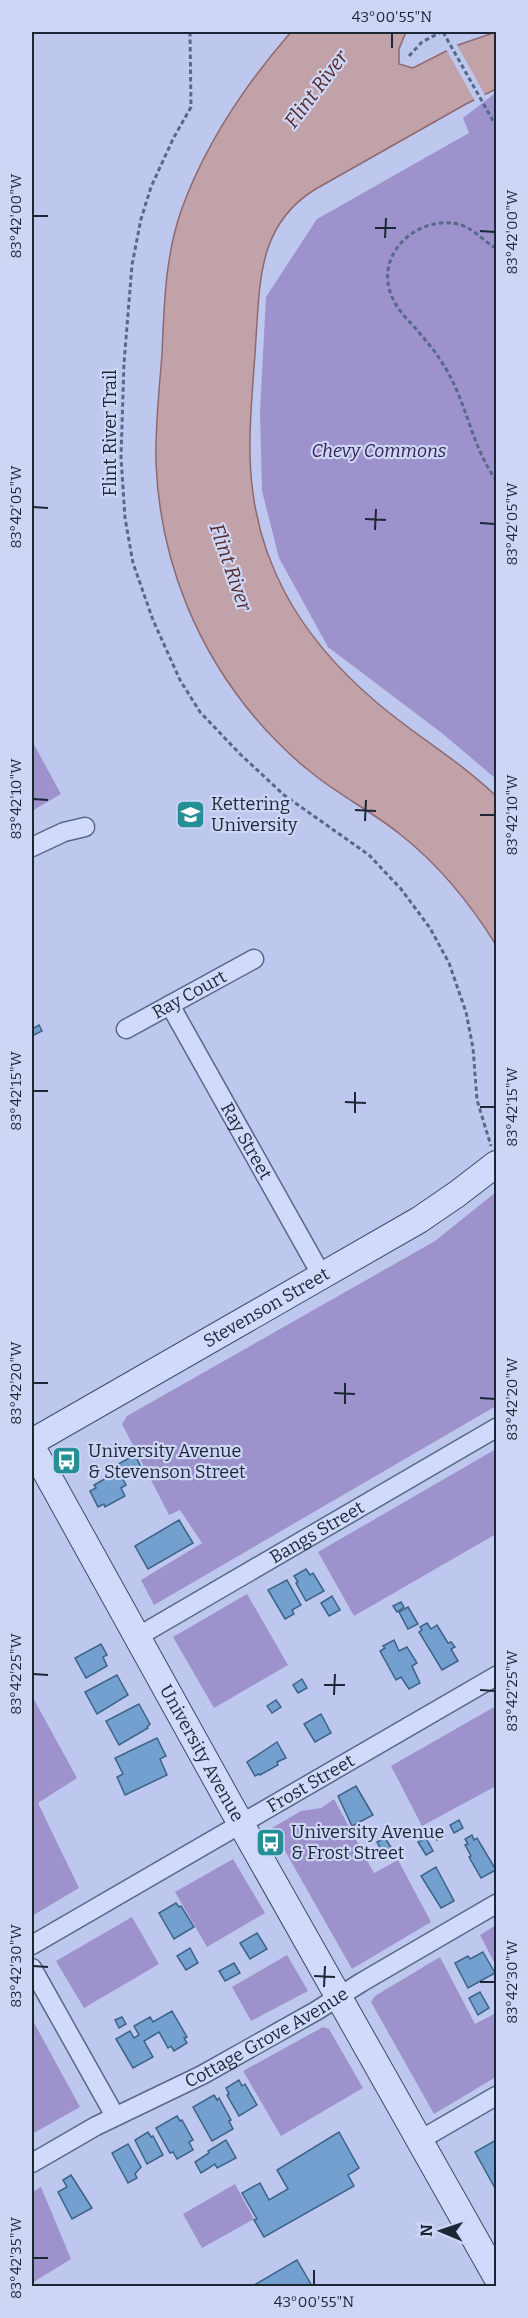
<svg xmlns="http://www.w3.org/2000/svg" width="528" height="2318" font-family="Bitter,serif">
<rect width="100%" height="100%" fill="#bec8ef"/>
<g fill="#9e92cd">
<polygon points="494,94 496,95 496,779 443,734 328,647 279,558 262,491 260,411 266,297 317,219 469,133 463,118"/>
<polygon points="32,741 61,794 32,811"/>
<polygon points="496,1192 496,1406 154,1605 141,1580 202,1543 180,1510 169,1515 122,1424 127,1416 435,1241"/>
<polygon points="496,1449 496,1534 354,1616 318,1552"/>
<polygon points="247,1594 288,1665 214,1708 173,1637"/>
<polygon points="32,1696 77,1778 38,1803 79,1888 32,1916"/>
<polygon points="496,1706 496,1786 422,1826 391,1766"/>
<polygon points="334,1799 374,1873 398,1860 431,1922 352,1969 272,1828 301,1811 321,1808"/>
<polygon points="233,1859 265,1913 207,1947 175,1892"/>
<polygon points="132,1917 159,1964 84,2008 56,1961"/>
<polygon points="496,1925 496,1966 480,1935"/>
<polygon points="287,1955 308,1991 251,2021 232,1987"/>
<polygon points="440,1957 475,2024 496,2013 496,2077 434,2114 371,2002 375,1996"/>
<polygon points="32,2019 80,2107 32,2134"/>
<polygon points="323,2027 329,2029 363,2088 281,2136 243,2071"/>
<polygon points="235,2184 254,2219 202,2248 183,2214"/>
<polygon points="41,2187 71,2259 32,2283 32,2192"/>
</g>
<path fill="#c0a2a8" stroke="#8e696f" stroke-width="1.5" d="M291,32H406L399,49V64L413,68L458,45L496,32V89L466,104L314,190C259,225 260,279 256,338C254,377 249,416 250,455C252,558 299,636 375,701C414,735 459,760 496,796V945C470,903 440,866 401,835C373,812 340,796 312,773C295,760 279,744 265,729C198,655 160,562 156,463C155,428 159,391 162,355C164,307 165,257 181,211C205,144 245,85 291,32Z"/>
<polygon fill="#bec8ef" points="456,43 486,97 476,103 446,49"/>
<g fill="#73a0ce" stroke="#3c6387" stroke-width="1.5">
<polygon points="39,1025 42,1031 32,1036 32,1029"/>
<polygon points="135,1455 142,1469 126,1477 118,1464"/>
<polygon points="113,1474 115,1477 120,1474 126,1485 121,1488 125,1496 105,1507 104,1504 98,1507 90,1491 96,1488 94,1485"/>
<polygon points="179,1520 193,1543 148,1569 135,1546"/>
<polygon points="306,1569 310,1575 313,1573 324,1591 306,1601 296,1583 298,1582 294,1576"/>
<polygon points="287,1580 301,1605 292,1610 294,1614 285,1619 268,1590"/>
<polygon points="332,1596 340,1610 329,1616 321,1603"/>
<polygon points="401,1602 404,1607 397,1612 393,1606"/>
<polygon points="408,1607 418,1624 408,1629 399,1612"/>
<polygon points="427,1623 431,1629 437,1625 448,1643 451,1642 455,1647 451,1649 458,1661 442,1670 419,1632 422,1630 420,1627"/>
<polygon points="394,1640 399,1651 407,1647 417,1663 412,1666 420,1683 409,1689 401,1677 396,1680 380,1651 385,1648 383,1646"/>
<polygon points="101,1644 107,1655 103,1657 107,1666 86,1678 75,1658"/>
<polygon points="117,1675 128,1695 97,1714 85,1692"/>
<polygon points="302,1679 307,1688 298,1693 293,1685"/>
<polygon points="276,1700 281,1707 272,1713 267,1706"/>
<polygon points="139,1704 150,1724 147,1727 148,1728 119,1745 106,1721"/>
<polygon points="321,1714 331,1733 315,1742 304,1724"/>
<polygon points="157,1738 166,1756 160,1759 167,1775 125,1795 117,1777 123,1774 115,1758"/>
<polygon points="277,1742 286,1758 277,1762 278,1765 260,1775 259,1774 255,1776 247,1762"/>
<polygon points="356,1786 373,1815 352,1826 338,1796"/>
<polygon points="459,1820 463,1828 454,1833 450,1825"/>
<polygon points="441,1829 445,1836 437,1840 433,1834"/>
<polygon points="472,1835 474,1840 477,1838 496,1870 481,1878 469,1857 471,1856 465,1845 468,1844 465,1839"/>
<polygon points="385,1838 394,1852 385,1857 377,1842"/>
<polygon points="426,1838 433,1851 426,1855 418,1842"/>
<polygon points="436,1867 454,1901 441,1908 421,1876"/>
<polygon points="176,1903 179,1907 181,1906 194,1927 174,1939 159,1913"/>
<polygon points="257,1933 267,1949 250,1959 240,1943"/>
<polygon points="190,1948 198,1963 186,1970 177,1956"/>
<polygon points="483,1952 495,1973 468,1988 455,1963 468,1956 470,1959"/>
<polygon points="234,1963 240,1973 225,1981 219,1971"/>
<polygon points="480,1992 489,2008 478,2015 469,1998"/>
<polygon points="172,2011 187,2037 184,2038 187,2043 174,2051 171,2046 168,2048 159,2032 144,2041 153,2057 133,2068 116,2039 130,2031 134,2038 139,2035 134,2026 150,2017 153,2022"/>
<polygon points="122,2017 126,2024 119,2028 115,2020"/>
<polygon points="239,2080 242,2086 245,2084 257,2105 239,2116 227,2095 229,2094 226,2088"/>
<polygon points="214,2095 217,2100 219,2098 231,2120 229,2121 233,2129 212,2141 193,2107"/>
<polygon points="177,2116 180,2121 182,2120 193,2140 189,2142 193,2150 177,2159 173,2152 170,2153 156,2128"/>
<polygon points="148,2132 151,2137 153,2136 163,2155 147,2164 135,2140"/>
<polygon points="339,2132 359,2168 348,2175 354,2186 264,2237 254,2220 257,2219 242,2193 260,2183 269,2200 288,2189 277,2170"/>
<polygon points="226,2140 236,2158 217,2168 215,2164 201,2173 195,2162 209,2153 208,2151"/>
<polygon points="496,2140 496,2190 475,2152"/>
<polygon points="128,2144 141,2167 135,2174 137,2178 128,2183 112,2153"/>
<polygon points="71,2175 92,2208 72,2219 58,2192 67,2187 63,2180"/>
<polygon points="297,2260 312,2286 255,2286 254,2285"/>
</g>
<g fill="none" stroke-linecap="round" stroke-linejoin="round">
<defs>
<g id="street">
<polyline points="32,847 64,832 85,827"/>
<path id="s1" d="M170,1005L322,1276"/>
<path id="s2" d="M126,1029L254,959"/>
<path id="s3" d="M137,1637L496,1428"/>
<path id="s4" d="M32,1945L496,1676"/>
<polyline points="32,1968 115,2116"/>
<polyline points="420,2140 496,2096"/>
<path id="s5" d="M32,2163L96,2126L202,2075L316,2011L362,1982L496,1904"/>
</g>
<g id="secondary">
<path id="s6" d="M32,1442L419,1220L457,1194L496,1164"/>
<path id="s7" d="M32,1447L227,1799L496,2276"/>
</g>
</defs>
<use href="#street" stroke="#566988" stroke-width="21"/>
<use href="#secondary" stroke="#3a4d69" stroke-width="28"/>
<g stroke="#566988" stroke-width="3" stroke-dasharray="4.5 3" stroke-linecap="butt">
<polyline points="190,32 191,107 173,139 151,187 141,219 132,265 124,363 121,457 125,518 133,563 153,620 180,680 200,712 239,753 284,795 369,855 401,889 430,928 449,963 466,1012 473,1048 477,1100 491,1146"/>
<polyline points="443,32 496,126"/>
<polyline points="409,56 422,42 441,32"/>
<path d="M496,248C483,241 472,227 458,224C416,215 372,256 393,299C399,313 412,323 421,335C432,347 442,361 450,376C468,410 473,448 496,480"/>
</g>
<use href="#street" stroke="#d1dafa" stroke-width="18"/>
<use href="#secondary" stroke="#d1dafa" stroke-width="26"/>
</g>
<path fill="none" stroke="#1c2736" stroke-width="2" d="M392,48V33M33,216H48M375,228H396M480,231L495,232M385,238L386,218M33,507L48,508M365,519L386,520M480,523L495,524M375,530L376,509M33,799L48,800M355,810L376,811M480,815H495M365,821L366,800M33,1091H48M345,1102L366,1103M480,1107H495M355,1113V1092M33,1383H48M334,1393L355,1394M480,1398L495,1399M345,1404V1383M33,1674L48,1675M324,1685H345M480,1690L495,1691M334,1695L335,1674M33,1966L48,1967M314,1976L335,1977M480,1982H495M324,1987L325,1966M33,2258H48M314,2285V2270"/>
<defs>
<symbol id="university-square" viewBox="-11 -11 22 22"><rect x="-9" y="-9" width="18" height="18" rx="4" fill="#258f98" stroke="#ced6f6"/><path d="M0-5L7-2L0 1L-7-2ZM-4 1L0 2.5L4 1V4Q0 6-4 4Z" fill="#fff"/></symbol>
<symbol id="bus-square" viewBox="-11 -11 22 22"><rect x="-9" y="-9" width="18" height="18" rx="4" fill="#258f98" stroke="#ced6f6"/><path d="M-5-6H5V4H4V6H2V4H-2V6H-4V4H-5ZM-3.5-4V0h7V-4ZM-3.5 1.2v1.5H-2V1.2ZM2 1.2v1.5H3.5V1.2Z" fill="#fff"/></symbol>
</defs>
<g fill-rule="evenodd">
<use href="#university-square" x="174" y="798" width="33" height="33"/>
<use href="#bus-square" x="50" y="1444" width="33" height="33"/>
<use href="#bus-square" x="254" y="1826" width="33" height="33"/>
</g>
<g text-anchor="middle" stroke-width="4.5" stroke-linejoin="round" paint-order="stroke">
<g font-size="18" fill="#1c2736" stroke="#ced6f6">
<text transform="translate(110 433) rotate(-90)" y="6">Flint River Trail</text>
<text dy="6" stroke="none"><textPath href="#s2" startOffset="72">Ray Court</textPath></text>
<text dy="6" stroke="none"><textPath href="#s1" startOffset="156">Ray Street</textPath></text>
<text dy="6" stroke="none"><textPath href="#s6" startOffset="270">Stevenson Street</textPath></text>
<text dy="6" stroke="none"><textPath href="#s3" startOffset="208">Bangs Street</textPath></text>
<text dy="6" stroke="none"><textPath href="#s7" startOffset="350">University Avenue</textPath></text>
<text dy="6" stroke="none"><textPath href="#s4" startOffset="322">Frost Street</textPath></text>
<text dy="6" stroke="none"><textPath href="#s5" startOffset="266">Cottage Grove Avenue</textPath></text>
</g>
<g font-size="18" font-style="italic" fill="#332153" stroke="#ced6f6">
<text x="379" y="457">Chevy Commons</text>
</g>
<g font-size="18" fill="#1c2736" stroke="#ced6f6" text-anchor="start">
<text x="211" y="810">Kettering<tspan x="211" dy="21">University</tspan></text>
<text x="88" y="1457">University Avenue<tspan x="88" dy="21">&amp; Stevenson Street</tspan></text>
<text x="291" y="1838">University Avenue<tspan x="291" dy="21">&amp; Frost Street</tspan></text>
</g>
<g font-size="20" font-style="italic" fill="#572b2a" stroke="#ced6f6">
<text transform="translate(316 89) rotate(-53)" y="7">Flint River</text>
<text transform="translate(231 567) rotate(71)" y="7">Flint River</text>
</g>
</g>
<rect width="528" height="2318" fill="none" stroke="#ced6f6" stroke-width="66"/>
<g transform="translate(441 2231) rotate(272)" stroke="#ced6f6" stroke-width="4.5" paint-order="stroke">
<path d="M0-4.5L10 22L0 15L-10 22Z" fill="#1c2736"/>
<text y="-9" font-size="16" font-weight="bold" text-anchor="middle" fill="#1c2736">N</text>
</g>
<rect x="33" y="33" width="462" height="2252" fill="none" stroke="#1c2736" stroke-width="2"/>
<g font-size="15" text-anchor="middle" fill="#1c2736">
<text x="392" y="22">43°00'55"N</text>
<text transform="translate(16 216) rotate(-90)" y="5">83°42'00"W</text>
<text transform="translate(512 232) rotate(-90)" y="5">83°42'00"W</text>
<text transform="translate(16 507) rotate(-90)" y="5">83°42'05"W</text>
<text transform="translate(512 524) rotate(-90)" y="5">83°42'05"W</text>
<text transform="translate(16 799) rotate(-90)" y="5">83°42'10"W</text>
<text transform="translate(512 815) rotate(-90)" y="5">83°42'10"W</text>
<text transform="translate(16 1091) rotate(-90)" y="5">83°42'15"W</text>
<text transform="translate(512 1107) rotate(-90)" y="5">83°42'15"W</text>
<text transform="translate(16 1383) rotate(-90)" y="5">83°42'20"W</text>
<text transform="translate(512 1399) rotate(-90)" y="5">83°42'20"W</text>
<text transform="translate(16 1674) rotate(-90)" y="5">83°42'25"W</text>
<text transform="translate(512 1691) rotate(-90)" y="5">83°42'25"W</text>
<text transform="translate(16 1966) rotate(-90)" y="5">83°42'30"W</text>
<text transform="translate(512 1982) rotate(-90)" y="5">83°42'30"W</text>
<text transform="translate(16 2258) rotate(-90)" y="5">83°42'35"W</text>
<text x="314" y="2307">43°00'55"N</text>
</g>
</svg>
